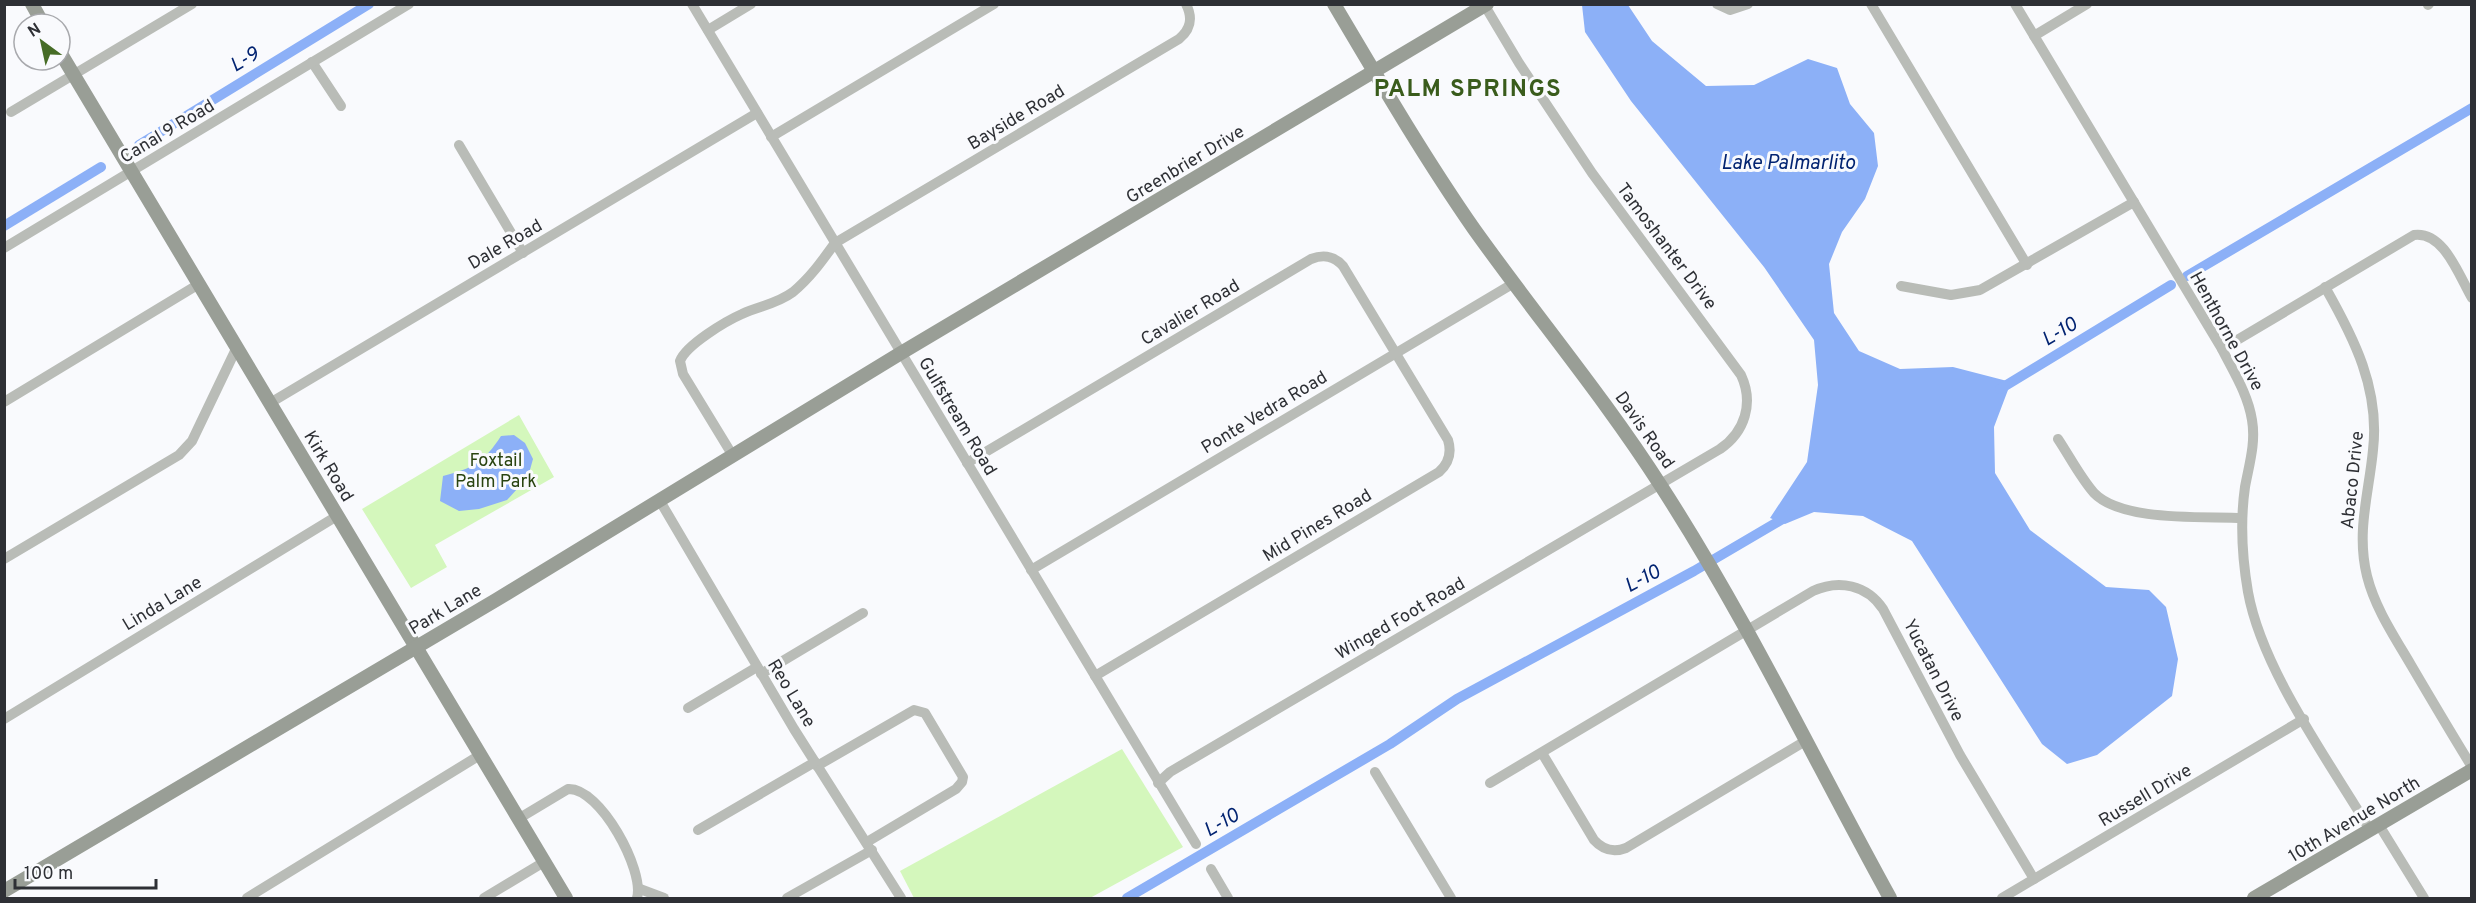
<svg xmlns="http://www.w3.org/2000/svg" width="2476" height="903" font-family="Overpass,sans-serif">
<rect width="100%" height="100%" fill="#f9fafd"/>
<g fill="#d4f7bc">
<polygon points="519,415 554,477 435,545 447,567 411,588 362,509"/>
<polygon points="1122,749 1183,847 1090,898 914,898 900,871"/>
</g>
<g fill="#8cb0f7">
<polygon points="1582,5 1628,5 1652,41 1706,86 1754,85 1808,59 1837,68 1850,104 1874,133 1878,166 1865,199 1842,232 1829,264 1834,313 1859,351 1900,369 1953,367 2011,382 1994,427 1995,473 2030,530 2106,587 2149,590 2166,607 2178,659 2172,696 2097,755 2067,764 2042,744 1912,541 1863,516 1814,512 1785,524 1770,518 1807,462 1818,385 1814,340 1764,267 1631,101 1585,32"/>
<path d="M514,435L525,443L533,459L528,477L507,500L479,509L459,511L440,501L443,476C474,468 484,462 501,436Z"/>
</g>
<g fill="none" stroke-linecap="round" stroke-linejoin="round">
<g stroke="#8cb0f7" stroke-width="10">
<polyline points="139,145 369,4"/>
<polyline points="4,226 101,167"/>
<polyline points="2187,276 2472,108"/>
<polyline points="2000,389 2171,285"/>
<polyline points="1127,898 1390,744 1457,699 1694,571 1791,514"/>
</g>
<g stroke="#b9bcb7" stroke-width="10">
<polyline points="692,4 1196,844"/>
<polyline points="1717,4 1730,10 1748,4"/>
<polyline points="1871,4 2027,265"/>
<path d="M2015,4L2222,349C2233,371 2248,394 2252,420C2256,443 2249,465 2245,487C2240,522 2242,557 2248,592C2262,670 2329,761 2370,830"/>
<polyline points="2428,5 2429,4"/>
<polyline points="708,30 751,4"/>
<polyline points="2034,36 2087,4"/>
<polyline points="312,62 341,106"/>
<polyline points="11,112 192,4"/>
<polyline points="771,137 994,4"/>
<polyline points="459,145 523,253"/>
<polyline points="4,248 409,4"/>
<polyline points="1901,286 1951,295 1980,290 2134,202"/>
<path d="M2325,287C2354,338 2380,389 2373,450C2369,493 2356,532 2367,576C2375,608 2394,636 2411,665C2431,699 2451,733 2472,767"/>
<path d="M2222,349L2414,235C2444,231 2459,276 2472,298"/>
<polyline points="4,402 199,284"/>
<polyline points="270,403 757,113"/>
<path d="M2058,439C2070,457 2080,477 2094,493C2122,522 2203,516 2242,518"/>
<path d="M733,456L683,374L680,361C686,345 726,321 742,314C759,306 777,304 793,292C810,278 822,261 835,243L1179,39C1191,29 1193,18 1186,4"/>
<path d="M967,463L1311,259C1324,254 1334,256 1343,266L1448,440C1452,453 1449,463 1439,472L1095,676"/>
<polyline points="660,501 794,729 901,898"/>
<polyline points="4,559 179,455 192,441 237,347"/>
<polyline points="1031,570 1514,283"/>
<polyline points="761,674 863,613"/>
<polyline points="688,708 757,667"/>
<polyline points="4,719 337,516"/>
<path d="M1542,753L1594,840C1603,850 1613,853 1626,848L1807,740"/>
<polyline points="817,766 914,710 925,713 963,777 962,782 956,789 867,842"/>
<polyline points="1375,772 1451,898"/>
<path d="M1158,783L1170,772L1720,449C1745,432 1754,403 1741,375L1592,173L1519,63L1485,6"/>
<path d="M1490,783L1813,591C1839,579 1867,585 1883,609L1960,755L2034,879"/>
<path d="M518,819L568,789C600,787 645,871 637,898"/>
<polyline points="2379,825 2424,898"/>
<polyline points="698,830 815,762"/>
<polyline points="1211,869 1228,898"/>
<polyline points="640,889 664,898"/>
<polyline points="247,898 480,755"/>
<polyline points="484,898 544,862"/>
<polyline points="787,898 872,850"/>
<polyline points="2002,898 2304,719"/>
</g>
<g stroke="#999e96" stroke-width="14">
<polyline points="32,4 43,24"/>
<path d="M1334,4C1379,80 1424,157 1474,229C1536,316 1604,397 1661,486C1747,619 1814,760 1890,898"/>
<polyline points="60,52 566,898"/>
<polyline points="4,891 496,600 901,353 1487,4"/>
<polyline points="2254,898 2472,770"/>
</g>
</g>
<g text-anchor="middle" stroke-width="6" stroke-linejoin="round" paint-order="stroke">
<g font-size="18" fill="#2e3035" stroke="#f9fafd">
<text transform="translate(1016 117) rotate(-31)" y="6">Bayside Road</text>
<text transform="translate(167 131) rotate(-31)" y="6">Canal 9 Road</text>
<text transform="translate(1185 164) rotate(-31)" y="6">Greenbrier Drive</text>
<text transform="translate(505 244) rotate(-30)" y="6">Dale Road</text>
<text transform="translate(1667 246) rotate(53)" y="6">Tamoshanter Drive</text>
<text transform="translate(1190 312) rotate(-31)" y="6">Cavalier Road</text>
<text transform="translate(2227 331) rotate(61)" y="6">Henthorne Drive</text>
<text transform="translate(1264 412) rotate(-31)" y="6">Ponte Vedra Road</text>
<text transform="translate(958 416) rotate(59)" y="6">Gulfstream Road</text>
<text transform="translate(1645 430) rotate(55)" y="6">Davis Road</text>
<text transform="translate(329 466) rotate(59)" y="6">Kirk Road</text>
<text transform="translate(2352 480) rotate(-84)" y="6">Abaco Drive</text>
<text transform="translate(1317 525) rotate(-31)" y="6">Mid Pines Road</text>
<text transform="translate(162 603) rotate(-31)" y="6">Linda Lane</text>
<text transform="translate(445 609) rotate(-31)" y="6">Park Lane</text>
<text transform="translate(1400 618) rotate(-30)" y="6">Winged Foot Road</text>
<text transform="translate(1934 670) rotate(63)" y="6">Yucatan Drive</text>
<text transform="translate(792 693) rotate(59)" y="6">Reo Lane</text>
<text transform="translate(2145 795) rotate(-31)" y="6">Russell Drive</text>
<text transform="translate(2354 819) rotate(-31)" y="6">10th Avenue North</text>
</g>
<g font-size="18" fill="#294410" stroke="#f9fafd">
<text x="496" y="466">Foxtail<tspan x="496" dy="21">Palm Park</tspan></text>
</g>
<g font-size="20" font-style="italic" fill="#022371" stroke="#f9fafd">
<text transform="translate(244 59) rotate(-31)" y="7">L-9</text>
<text x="1788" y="169">Lake Palmarlito</text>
<text transform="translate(2059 331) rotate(-31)" y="7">L-10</text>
<text transform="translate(1642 578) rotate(-28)" y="7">L-10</text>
<text transform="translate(1221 822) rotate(-30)" y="7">L-10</text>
</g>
<g font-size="24" font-weight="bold" letter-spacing="1.5" fill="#3a5c1c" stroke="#f9fafd">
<text x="1468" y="96">PALM SPRINGS</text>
</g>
</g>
<rect width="2476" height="903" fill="none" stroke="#2e3035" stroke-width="12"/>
<g transform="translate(42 42) rotate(327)"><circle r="28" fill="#f9fafd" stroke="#a8a9ad" stroke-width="1.5"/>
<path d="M0-4.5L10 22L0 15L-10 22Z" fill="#466c26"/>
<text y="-9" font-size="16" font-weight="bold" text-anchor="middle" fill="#2e3035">N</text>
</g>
<path d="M15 879v9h141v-9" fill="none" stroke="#2e3035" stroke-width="3"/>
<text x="24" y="879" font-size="18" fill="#2e3035" stroke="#f9fafd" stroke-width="4.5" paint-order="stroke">100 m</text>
</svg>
